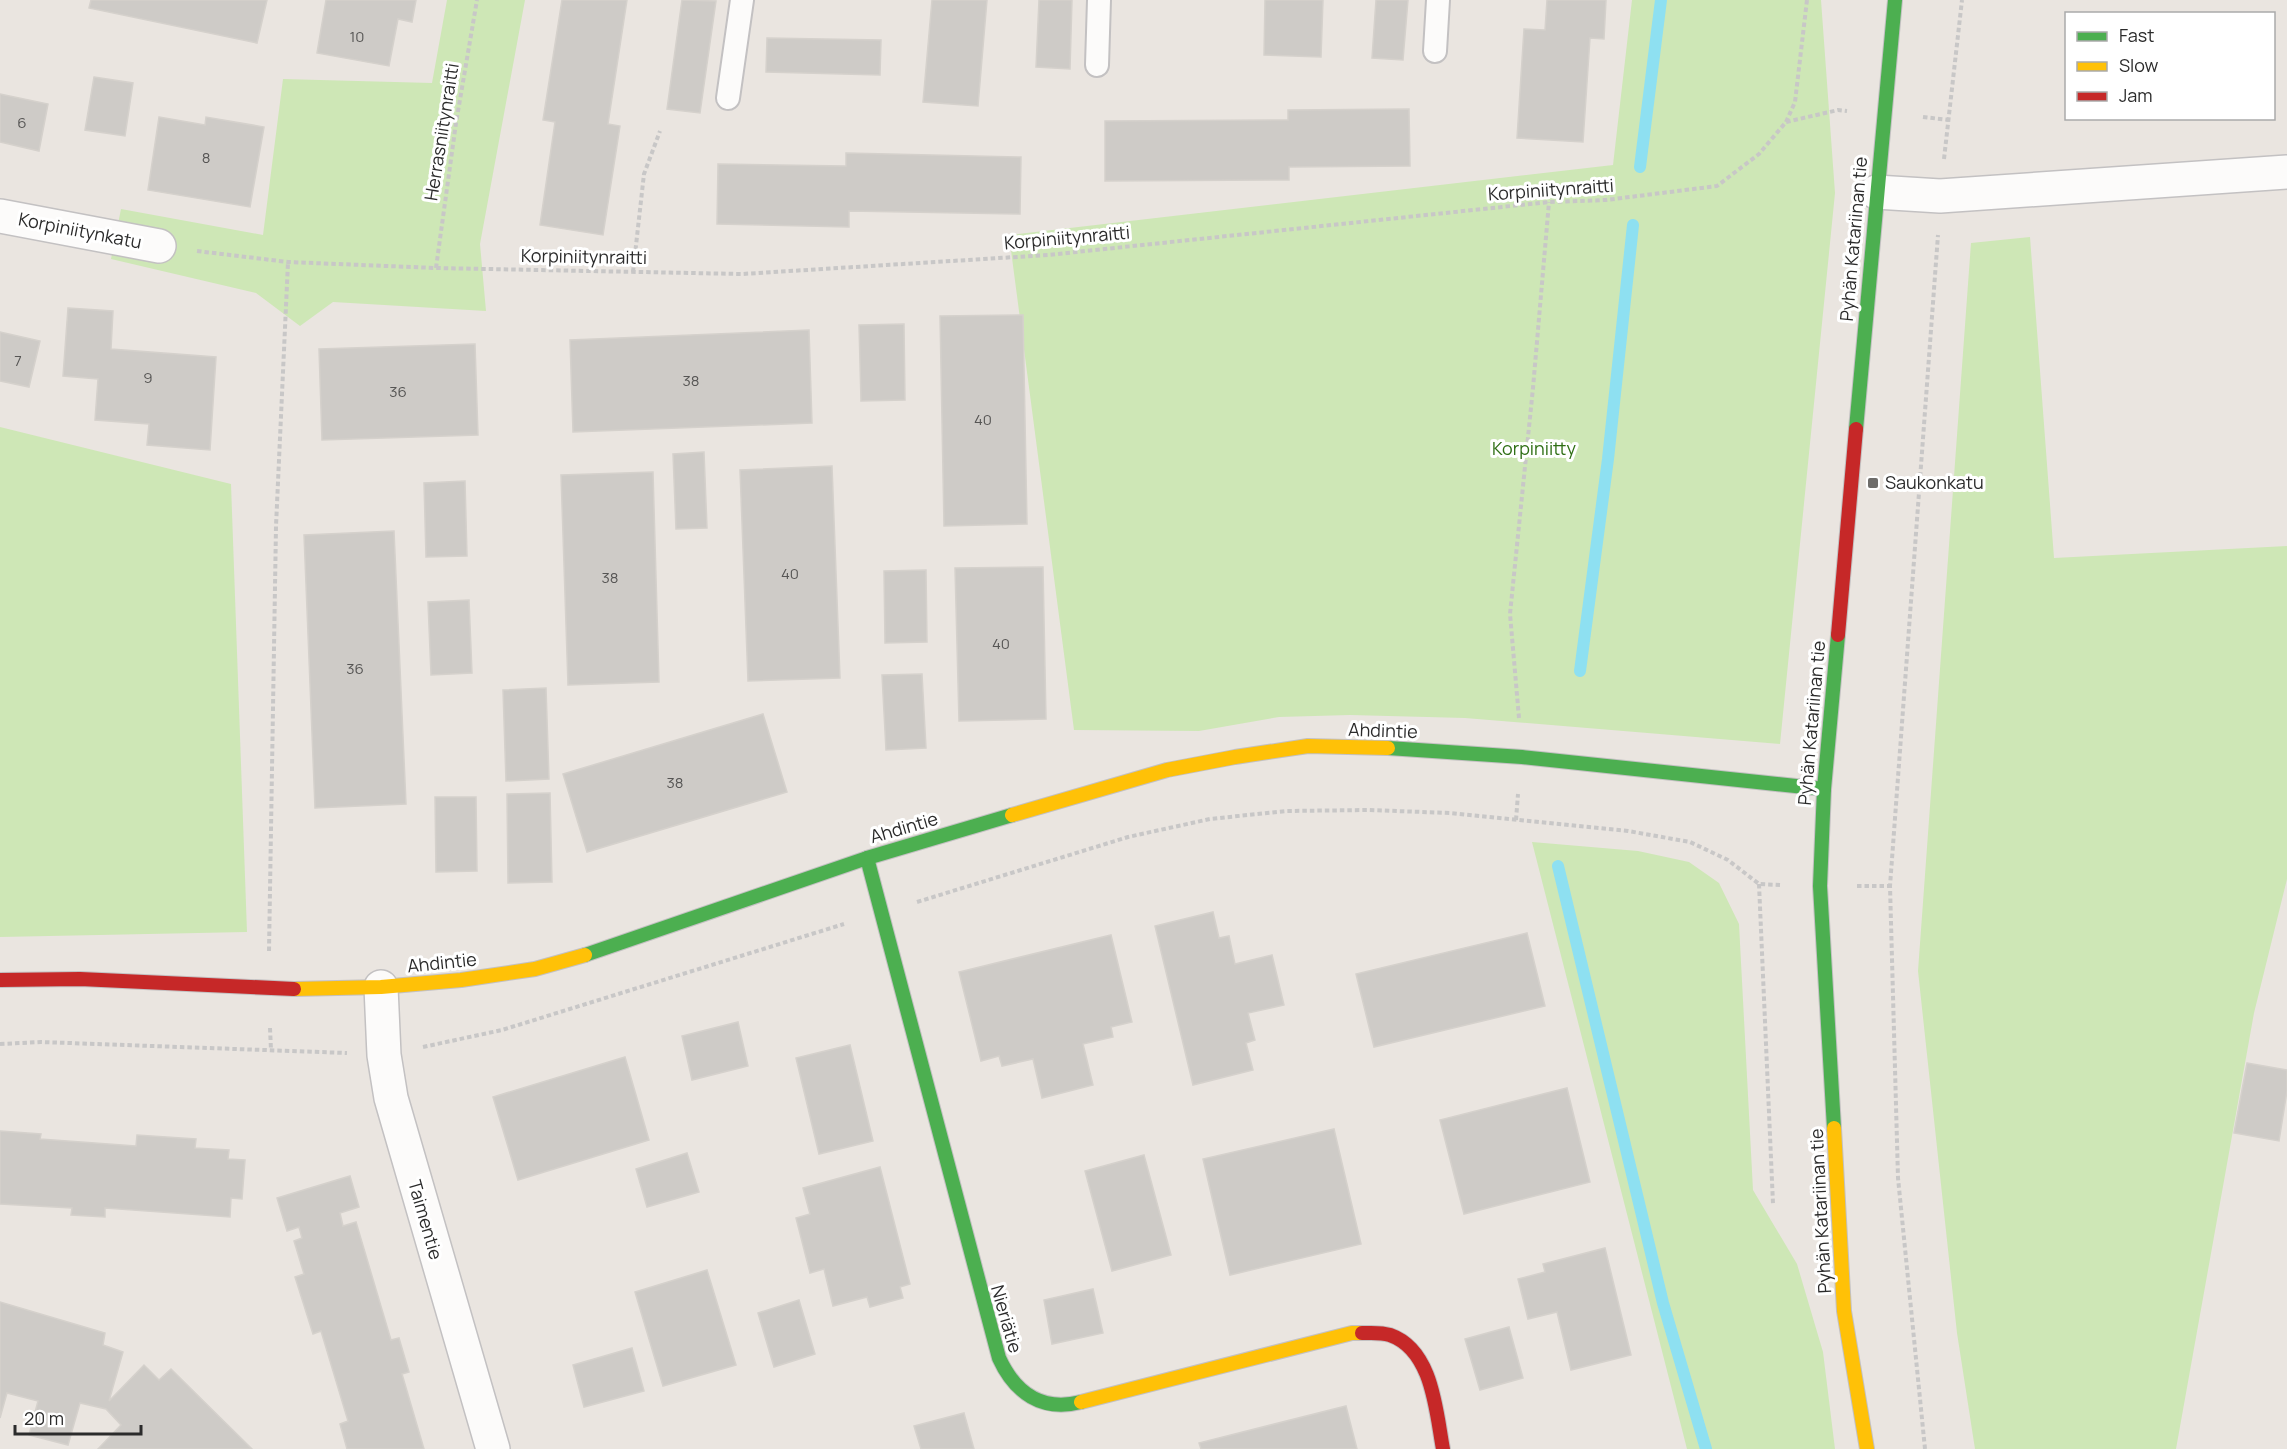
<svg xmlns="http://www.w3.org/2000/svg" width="2287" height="1449" font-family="Manrope,sans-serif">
<rect width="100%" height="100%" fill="#eae5e0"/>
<g fill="#cee7b6">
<polygon points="447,0 525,0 480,244 486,311 333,302 300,326 256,293 111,259 121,209 263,235 283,79 432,83"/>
<polygon points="1632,0 1821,0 1835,193 1780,744 1465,718 1350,715 1279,717 1199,731 1074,730 1009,235 1613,165"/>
<polygon points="2030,237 2054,558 2287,546 2287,879 2254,1013 2176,1449 1975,1449 1957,1333 1918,971 1971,243"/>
<polygon points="0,427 231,484 247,932 0,937"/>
<polygon points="1532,842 1638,851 1689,862 1719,883 1739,924 1753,1190 1797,1264 1823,1352 1835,1449 1687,1449"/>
</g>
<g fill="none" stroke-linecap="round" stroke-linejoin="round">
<g stroke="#8ee0f1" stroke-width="12">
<polyline points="1640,167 1661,0"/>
<polyline points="1580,671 1608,459 1633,225"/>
<polyline points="1558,866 1663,1303 1706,1449"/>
</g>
</g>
<g fill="#cecbc7" stroke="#d5d1cc" stroke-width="1.5">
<polygon points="91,0 267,0 257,43 89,8"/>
<polygon points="326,0 416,0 412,22 398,19 389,66 317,53"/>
<polygon points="562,0 627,0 608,124 620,126 603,235 540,225 555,122 543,120"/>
<polygon points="682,0 716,1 700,113 667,109"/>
<polygon points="932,0 987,0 978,106 923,102"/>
<polygon points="1039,0 1072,0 1070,69 1036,67"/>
<polygon points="1265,0 1323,0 1321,57 1264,55"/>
<polygon points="1376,0 1408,0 1403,60 1372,58"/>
<polygon points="1547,0 1606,0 1604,39 1590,38 1583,142 1517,138 1524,29 1545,30"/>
<polygon points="767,38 881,40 880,75 766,72"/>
<polygon points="94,77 133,83 125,136 85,130"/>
<polygon points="0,94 48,104 39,151 0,142"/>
<polygon points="1409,109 1410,166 1289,167 1289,180 1105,181 1105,121 1288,120 1288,110"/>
<polygon points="159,117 205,125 206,117 264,127 250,207 148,190"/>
<polygon points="846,153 1021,157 1020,214 849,211 849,227 717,224 718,164 846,166"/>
<polygon points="68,308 113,311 111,349 216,357 210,450 147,445 149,424 95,420 98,379 63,376"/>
<polygon points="1023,315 1027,524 944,526 940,316"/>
<polygon points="904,324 905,400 861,401 859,325"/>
<polygon points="809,330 812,423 573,432 570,340"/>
<polygon points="0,332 40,341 29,387 0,381"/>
<polygon points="475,344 478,435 322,440 319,349"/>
<polygon points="704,452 707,528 676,529 673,454"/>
<polygon points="832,466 840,678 748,681 740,470"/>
<polygon points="653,472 659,682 568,685 561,475"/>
<polygon points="465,481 467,556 426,557 424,483"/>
<polygon points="394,531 406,804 315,808 304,535"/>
<polygon points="1043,567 1046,719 959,721 955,568"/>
<polygon points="926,570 927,642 885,643 884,571"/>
<polygon points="469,600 472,673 431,675 428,602"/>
<polygon points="922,674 926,748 886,750 882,675"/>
<polygon points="546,688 549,779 506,781 503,690"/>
<polygon points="763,714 787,792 587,852 563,774"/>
<polygon points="550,793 552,882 508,883 507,794"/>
<polygon points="435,797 476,797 477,871 436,872"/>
<polygon points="1213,912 1219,938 1229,936 1235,964 1272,955 1284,1005 1248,1013 1255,1040 1246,1043 1253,1070 1193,1085 1155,926"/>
<polygon points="1527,933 1545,1006 1374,1047 1356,974"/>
<polygon points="1111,935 1132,1022 1111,1027 1113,1037 1083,1044 1093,1085 1042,1098 1033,1059 1002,1066 999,1056 981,1061 959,972"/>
<polygon points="738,1022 748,1066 692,1080 682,1036"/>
<polygon points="850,1045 873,1141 819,1154 796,1058"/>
<polygon points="625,1057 649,1140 518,1180 493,1097"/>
<polygon points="2247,1063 2287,1070 2287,1091 2279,1141 2234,1133"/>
<polygon points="1567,1088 1590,1182 1464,1214 1440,1120"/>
<polygon points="1334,1129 1361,1244 1230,1275 1203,1159"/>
<polygon points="0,1131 41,1134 40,1139 136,1146 137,1135 196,1139 195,1148 229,1150 228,1159 245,1160 242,1199 231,1198 230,1217 105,1208 105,1217 71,1215 72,1208 0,1204"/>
<polygon points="687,1153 699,1192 647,1207 636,1169"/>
<polygon points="1144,1155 1171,1255 1112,1271 1085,1171"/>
<polygon points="880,1167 910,1284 900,1287 903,1298 870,1307 867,1297 833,1306 824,1269 810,1273 796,1218 810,1214 803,1188"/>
<polygon points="350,1176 359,1207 340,1213 343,1226 356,1222 391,1340 399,1338 409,1372 402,1374 424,1449 347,1449 340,1424 348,1421 321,1331 313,1334 295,1277 304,1274 294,1241 302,1238 299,1227 287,1231 277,1198"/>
<polygon points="1605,1248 1631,1355 1571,1370 1557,1312 1528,1319 1518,1279 1545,1272 1543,1264"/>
<polygon points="707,1270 736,1365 663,1386 635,1292"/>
<polygon points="1093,1289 1103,1333 1052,1344 1044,1300"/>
<polygon points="799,1300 815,1354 774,1367 758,1313"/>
<polygon points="0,1302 105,1333 103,1345 123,1352 109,1401 144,1365 159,1380 171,1369 252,1449 98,1449 121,1425 106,1409 80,1403 68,1445 29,1435 38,1401 7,1393 0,1418"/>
<polygon points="1509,1327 1523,1378 1480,1390 1465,1339"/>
<polygon points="632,1348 644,1391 584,1407 573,1365"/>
<polygon points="1346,1406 1357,1449 1201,1449 1199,1443"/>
<polygon points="964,1413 974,1449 921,1449 914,1426"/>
</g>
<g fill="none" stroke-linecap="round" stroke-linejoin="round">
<defs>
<g id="lane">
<polyline points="1435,51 1438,0"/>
<polyline points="1097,65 1099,0"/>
<polyline points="728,98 742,0"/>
</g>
<g id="street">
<polyline points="1876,192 1940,196 2287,172"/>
<polyline points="0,216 159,246"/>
<polyline points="381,987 384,1055 391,1098 493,1449"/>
</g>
<g id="fast">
<polyline points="1856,429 1895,0"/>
<polyline points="1388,748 1522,757 1824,789"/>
<path d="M867,858L999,1358C1015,1393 1042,1412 1081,1402"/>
<polyline points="585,955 867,858 1012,815"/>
<polyline points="1834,1128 1820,886 1824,789 1838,635"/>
</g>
<g id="slow">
<polyline points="1012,815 1167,770 1235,757 1308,746 1388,748"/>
<polyline points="294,989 381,987 461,980 535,969 585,955"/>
<polyline points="1834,1128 1844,1311 1867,1449"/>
<polyline points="1081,1402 1352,1333 1362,1333"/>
</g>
<g id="jam">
<polyline points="1838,635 1856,429"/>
<polyline points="0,980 80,979 294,989"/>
<path d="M1362,1333C1371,1333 1381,1332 1390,1335C1433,1350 1436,1412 1443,1449"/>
</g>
</defs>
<use href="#lane" stroke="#c3c1c2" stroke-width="26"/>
<use href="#street" stroke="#c3c1c2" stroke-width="36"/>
<use href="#fast" stroke="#c3c1c2" stroke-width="16"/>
<use href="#slow" stroke="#c3c1c2" stroke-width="16"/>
<use href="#jam" stroke="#c3c1c2" stroke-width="16"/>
<g stroke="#c8c7c7" stroke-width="4" stroke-dasharray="4.5 3" stroke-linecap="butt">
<polyline points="1923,117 1949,120"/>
<polyline points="1786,122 1795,102 1807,0"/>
<polyline points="1944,159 1962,0"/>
<polyline points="197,251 288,262 436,268 742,274 1048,255 1549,202 1606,200 1717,186 1759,154 1786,122 1838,110 1847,111"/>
<polyline points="436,268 456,123 477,0"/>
<polyline points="633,272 644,174 660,131"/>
<polyline points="1519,718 1510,614 1533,388 1549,202"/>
<polyline points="1516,820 1518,794"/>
<polyline points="1759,884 1773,1204"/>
<polyline points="1857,886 1890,886"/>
<polyline points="917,902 1128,837 1210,819 1286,811 1369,810 1450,813 1628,831 1690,842 1728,860 1759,884 1780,885"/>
<polyline points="269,951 276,526 288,262"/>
<polyline points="270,1028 271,1050"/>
<polyline points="0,1044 41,1042 347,1053"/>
<polyline points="423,1047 502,1030 844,924"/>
<polyline points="1925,1449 1898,1178 1890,886 1938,235"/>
</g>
<use href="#lane" stroke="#fcfbfa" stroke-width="22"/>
<use href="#street" stroke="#fcfbfa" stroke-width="33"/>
<use href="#fast" stroke="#4caf50" stroke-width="14"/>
<use href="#slow" stroke="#ffc107" stroke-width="14"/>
<use href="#jam" stroke="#c62828" stroke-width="14"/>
</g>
<rect fill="#6e6c6a" stroke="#fff" stroke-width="2" x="1867" y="477" width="12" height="12" rx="3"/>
<g text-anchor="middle" stroke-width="6" stroke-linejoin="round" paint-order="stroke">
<g font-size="15" fill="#565554">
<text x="357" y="42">10</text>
<text x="22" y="128">6</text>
<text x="206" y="163">8</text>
<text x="18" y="366">7</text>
<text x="148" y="383">9</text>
<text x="691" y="386">38</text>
<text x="398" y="397">36</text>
<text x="983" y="425">40</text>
<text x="790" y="579">40</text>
<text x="610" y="583">38</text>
<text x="1001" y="649">40</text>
<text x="355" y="674">36</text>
<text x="675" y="788">38</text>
</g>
<g font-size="18" fill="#2b2b2b" stroke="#fff">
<text transform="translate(442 132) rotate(-81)" y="6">Herrasniitynraitti</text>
<text transform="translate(1551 190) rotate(-4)" y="6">Korpiniitynraitti</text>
<text transform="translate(80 231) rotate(11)" y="6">Korpiniitynkatu</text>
<text transform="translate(1067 238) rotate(-5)" y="6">Korpiniitynraitti</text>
<text transform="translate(1854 239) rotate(-85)" y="6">Pyhän Katariinan tie</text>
<text transform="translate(584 257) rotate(1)" y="6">Korpiniitynraitti</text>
<text transform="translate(1812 723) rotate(-85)" y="6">Pyhän Katariinan tie</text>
<text transform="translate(1383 731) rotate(2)" y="6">Ahdintie</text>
<text transform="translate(904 828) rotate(-16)" y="6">Ahdintie</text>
<text transform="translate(442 963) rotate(-6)" y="6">Ahdintie</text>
<text transform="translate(1821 1211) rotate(-93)" y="6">Pyhän Katariinan tie</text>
<text transform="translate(425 1220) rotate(74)" y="6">Taimentie</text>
<text transform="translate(1006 1319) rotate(74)" y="6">Nieriätie</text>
</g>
<g font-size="18" fill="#2e6e14" stroke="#fff">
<text x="1534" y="455">Korpiniitty</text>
</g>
<g font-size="18" fill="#2b2b2b" stroke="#fff" text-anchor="start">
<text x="1885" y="489">Saukonkatu</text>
</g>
</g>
<rect x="2065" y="12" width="210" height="108" fill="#ffffff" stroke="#aaaaaa" stroke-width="1.5"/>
<rect x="2077" y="32" width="30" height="9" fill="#4caf50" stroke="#aaaaaa" stroke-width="1.5"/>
<text x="2119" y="42" font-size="18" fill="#2b2b2b">Fast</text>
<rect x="2077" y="62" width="30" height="9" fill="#ffc107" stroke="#aaaaaa" stroke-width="1.5"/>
<text x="2119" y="72" font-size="18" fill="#2b2b2b">Slow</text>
<rect x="2077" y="92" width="30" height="9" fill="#c62828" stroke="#aaaaaa" stroke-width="1.5"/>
<text x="2119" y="102" font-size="18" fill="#2b2b2b">Jam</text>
<path d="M15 1425v9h126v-9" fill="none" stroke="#2b2b2b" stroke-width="3"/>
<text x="24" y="1425" font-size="18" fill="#2b2b2b" stroke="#ffffff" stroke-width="4.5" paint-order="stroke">20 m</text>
</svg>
